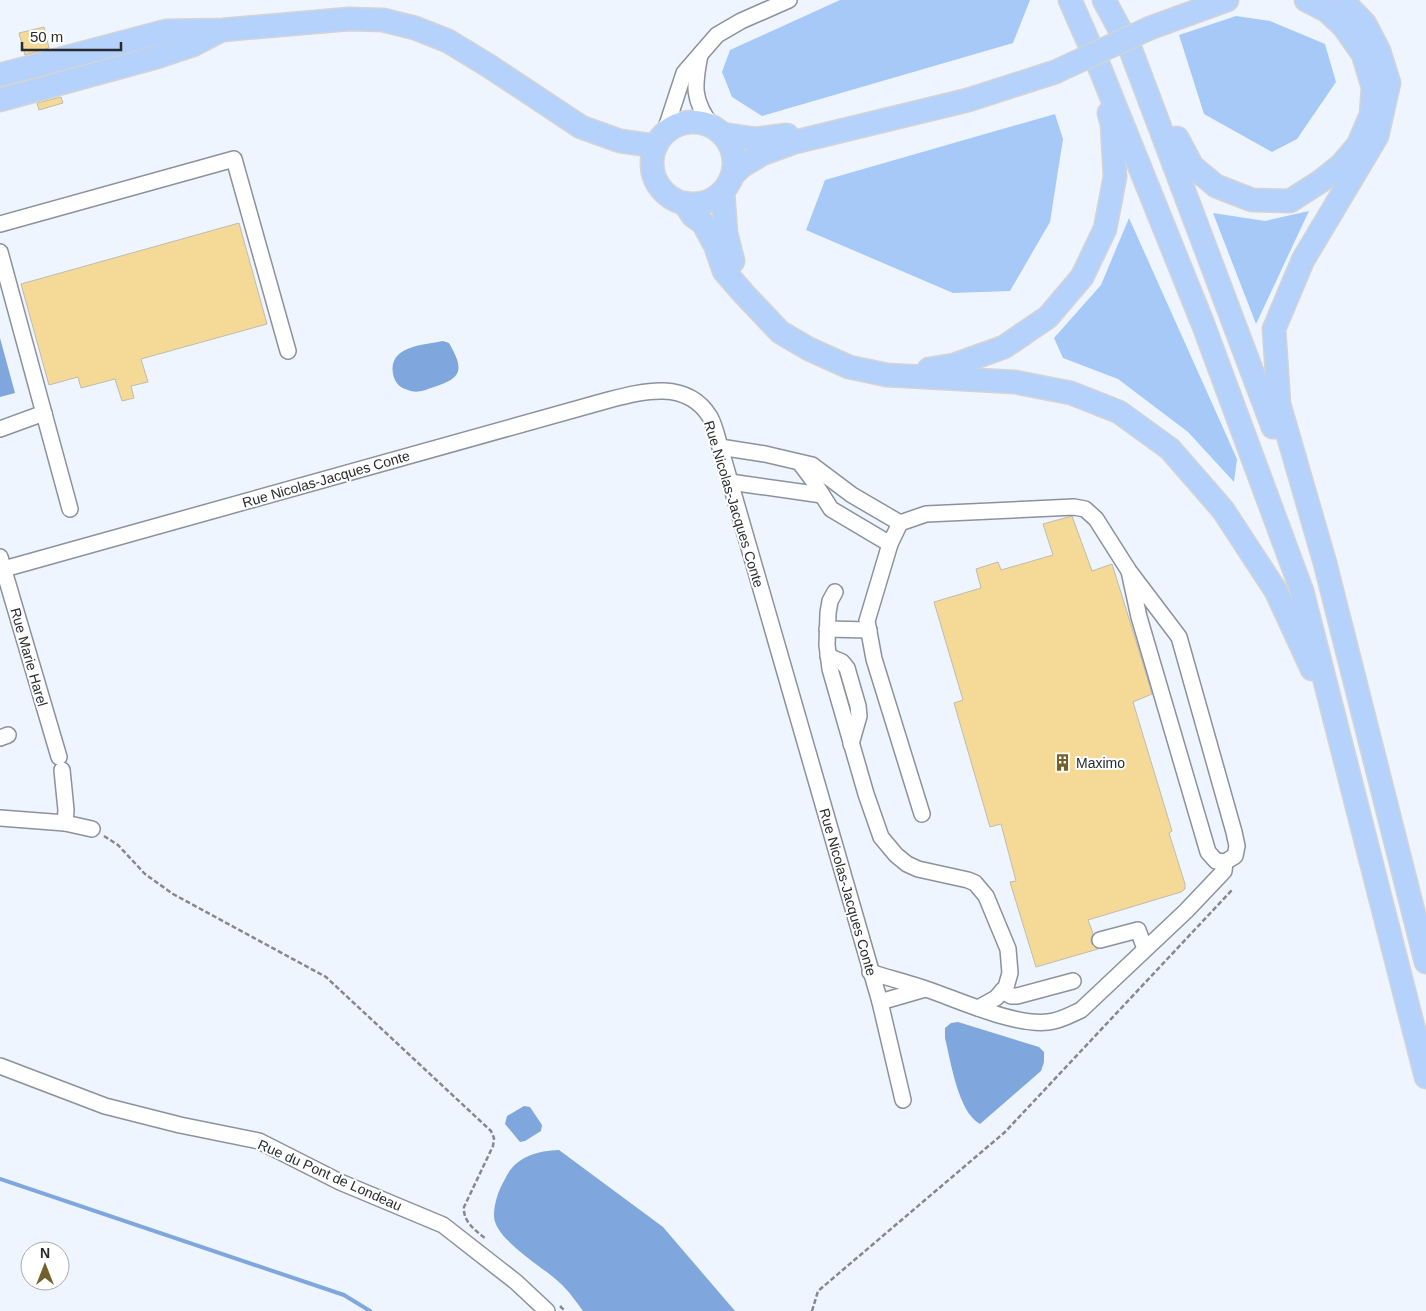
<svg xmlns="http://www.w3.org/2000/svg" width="1426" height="1311" font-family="Helvetica,sans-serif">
<rect width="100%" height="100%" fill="#eff5ff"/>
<g fill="#a7c9f8">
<polygon points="840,0 1030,0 1013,43 762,116 732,97 722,72 730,50"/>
<polygon points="1236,16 1270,21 1325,44 1336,82 1297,139 1272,152 1204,114 1179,35"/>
<polygon points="1055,114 1063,139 1050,222 1010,291 953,293 806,230 825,180"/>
<polygon points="1309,211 1256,324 1213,213 1265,221"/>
<polygon points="1129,218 1237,459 1234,482 1188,432 1118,379 1063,358 1054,338 1101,285"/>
</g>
<g fill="#7fa7dd">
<polygon points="0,338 15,393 0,397"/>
<path d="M443,341L449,343C464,369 463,378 434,387C425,390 417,394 408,390C400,388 395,383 393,374C388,346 423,345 443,341Z"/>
<path d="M958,1022L1039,1047L1044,1052V1062L1041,1071L980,1124C958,1112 951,1062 945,1038V1028L951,1023Z"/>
<polygon points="524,1106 530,1107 542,1125 541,1131 525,1141 520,1142 505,1124 507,1116"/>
<path d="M559,1150L663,1227L735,1311H583C577,1303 571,1294 564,1287C548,1269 493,1240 494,1215C494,1203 499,1189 505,1179C515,1157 536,1151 559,1150Z"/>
</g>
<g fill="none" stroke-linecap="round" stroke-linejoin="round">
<polyline stroke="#7fa7dd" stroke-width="4" points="0,1179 344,1295 370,1311"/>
</g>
<g fill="#f5da97" stroke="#bfbbb2">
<polygon points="44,27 49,48 25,55 19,33"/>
<polygon points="61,97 63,103 39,110 37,103"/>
<polygon points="239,223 267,324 141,359 148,382 131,386 134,398 122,401 115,379 81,388 78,377 49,385 21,284"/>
<polygon points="1072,516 1092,571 1112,564 1141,657 1152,694 1133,702 1172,831 1169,833 1185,884 1185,889 1181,892 1088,920 1093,933 1091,938 1091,943 1098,949 1036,967 1010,882 1016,881 1001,824 990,827 954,703 963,700 934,602 981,588 976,569 998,562 1001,570 1053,555 1043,524"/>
</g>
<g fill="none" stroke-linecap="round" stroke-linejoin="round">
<defs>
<g id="minor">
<path d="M700,55C694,85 692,100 712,126"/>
<polyline points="664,134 684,73 717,35 741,21 789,0"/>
<polyline points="0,224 234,159 288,351"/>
<polyline points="0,252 70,509"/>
<polyline points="0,429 44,413"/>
<polyline points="720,447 765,454 812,465 852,495 900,523"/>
<polyline points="800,463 812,479 831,509 890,544"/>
<polyline points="730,482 822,495"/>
<polyline points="0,557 59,757"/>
<path d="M4,569L605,401C640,392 686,378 710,417C715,426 717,437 720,447L880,1002L903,1100"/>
<polyline points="835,592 830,601 828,613 827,645 830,669 866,794 881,837 896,855 907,864 918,869 968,880 975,883 986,896 1008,949 1010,973 1006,987 996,998 978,1008"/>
<polyline points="827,629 869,630"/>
<polyline points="828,656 842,662 847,668 858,706 859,716 851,744"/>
<polyline points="0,738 8,735"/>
<polyline points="62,770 66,810 65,823"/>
<polyline points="922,814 874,659 867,621 890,544 900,523 926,514 1074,507 1085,509 1096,519 1129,571 1179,637 1234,832 1237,846 1235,856 1225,862 1216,861 1208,852 1139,617 1129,571"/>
<polyline points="0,818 65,823 92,829"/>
<polyline points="1100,940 1138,930 1145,949"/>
<path d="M870,972C889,978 908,983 926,989C959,1000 1014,1026 1048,1022C1060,1021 1070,1015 1081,1010L1186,911L1224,871L1225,862"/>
<polyline points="1002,991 1011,996 1017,996 1073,981"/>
<polyline points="880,1002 925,989"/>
<polyline points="0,1066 105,1106 180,1125 259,1141 340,1182 443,1225 516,1282 547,1311"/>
</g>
<g id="highway">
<polyline points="1070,0 1099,66 1203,324 1302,591 1426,1077"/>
<polyline points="1104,0 1130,48 1273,427"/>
<polyline points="1342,0 1365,24 1379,51 1389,83 1377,136 1303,260 1274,329 1279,404 1325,563 1426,962"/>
<polyline points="1150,28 1227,0"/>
<polyline points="0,75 166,31 222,30 349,19 383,20 415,28 448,41 489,66 581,127 620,141 656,146"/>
<polyline points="0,100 157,57 193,45 216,33"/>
<circle cx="693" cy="163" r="41"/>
<polyline points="722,134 756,139 787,135"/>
<polyline points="1177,138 1192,166 1216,186 1252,200 1290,201 1321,181 1341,165 1358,145 1371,115 1373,87 1363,54 1344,27 1327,11 1306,0"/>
<polyline points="732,176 742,166 762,154 795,142 968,100 1055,72"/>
<polyline points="723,192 726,233 733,261"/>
<polyline points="685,204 693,216 703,223 715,245 724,271 744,294 780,332 809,349 849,367 887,375 1015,382 1071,393 1119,412 1170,449 1223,510 1276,591 1312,669"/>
<polyline points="929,369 954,365 1004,347 1048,317 1082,277 1105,229 1115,177 1112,124 1109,113"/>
</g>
</defs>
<use href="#minor" stroke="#8c929b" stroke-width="18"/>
<use href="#highway" stroke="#d4d4d5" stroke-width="25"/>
<g stroke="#85898f" stroke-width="2.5" stroke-dasharray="5 2.5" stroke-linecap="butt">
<path d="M104,836L118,845L145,874L173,894L326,977L491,1131L494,1138L493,1146L464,1207C463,1222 475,1230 486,1239"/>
<polyline points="560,1306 565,1311"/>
<polyline points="812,1311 818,1291 1005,1132 1232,890"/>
</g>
<use href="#minor" stroke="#fff" stroke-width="15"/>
<use href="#highway" stroke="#b4d2fb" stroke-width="22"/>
<defs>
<polyline id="highway-bridge" points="1055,72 1150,28"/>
</defs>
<use href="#highway-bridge" stroke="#d4d4d5" stroke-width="25" stroke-linecap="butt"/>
<use href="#highway-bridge" stroke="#b4d2fb" stroke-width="22"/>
</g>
<defs>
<symbol id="building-bare" viewBox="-9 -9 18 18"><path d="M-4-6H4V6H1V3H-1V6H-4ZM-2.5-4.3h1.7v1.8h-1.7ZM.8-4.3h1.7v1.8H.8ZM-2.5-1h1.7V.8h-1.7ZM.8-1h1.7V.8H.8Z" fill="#74602f" stroke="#fff" stroke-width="2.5" paint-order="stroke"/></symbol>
</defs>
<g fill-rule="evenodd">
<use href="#building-bare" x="1050" y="750" width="25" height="25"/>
</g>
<g text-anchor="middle" stroke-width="4" stroke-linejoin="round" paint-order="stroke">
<g font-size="14" fill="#282a2d" stroke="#fff">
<text transform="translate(326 479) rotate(-16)" y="5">Rue Nicolas-Jacques Conte</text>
<text transform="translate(734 504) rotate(73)" y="5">Rue Nicolas-Jacques Conte</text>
<text transform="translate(29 657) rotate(74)" y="5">Rue Marie Harel</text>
<text transform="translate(848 892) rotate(74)" y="5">Rue Nicolas-Jacques Conte</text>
<text transform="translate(330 1175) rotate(24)" y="5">Rue du Pont de Londeau</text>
</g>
<g font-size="14" fill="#282a2d" stroke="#fff" text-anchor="start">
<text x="1076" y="768">Maximo</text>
</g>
</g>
<g transform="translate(45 1266)"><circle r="24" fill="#ffffff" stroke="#a9aaab"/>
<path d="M0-4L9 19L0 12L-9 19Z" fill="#74602f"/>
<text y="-8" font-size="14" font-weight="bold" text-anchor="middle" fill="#282a2d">N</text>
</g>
<path d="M22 42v8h99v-8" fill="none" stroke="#282a2d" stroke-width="2.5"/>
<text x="30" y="42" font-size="15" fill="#282a2d" stroke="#ffffff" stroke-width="4" paint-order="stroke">50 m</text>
</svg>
